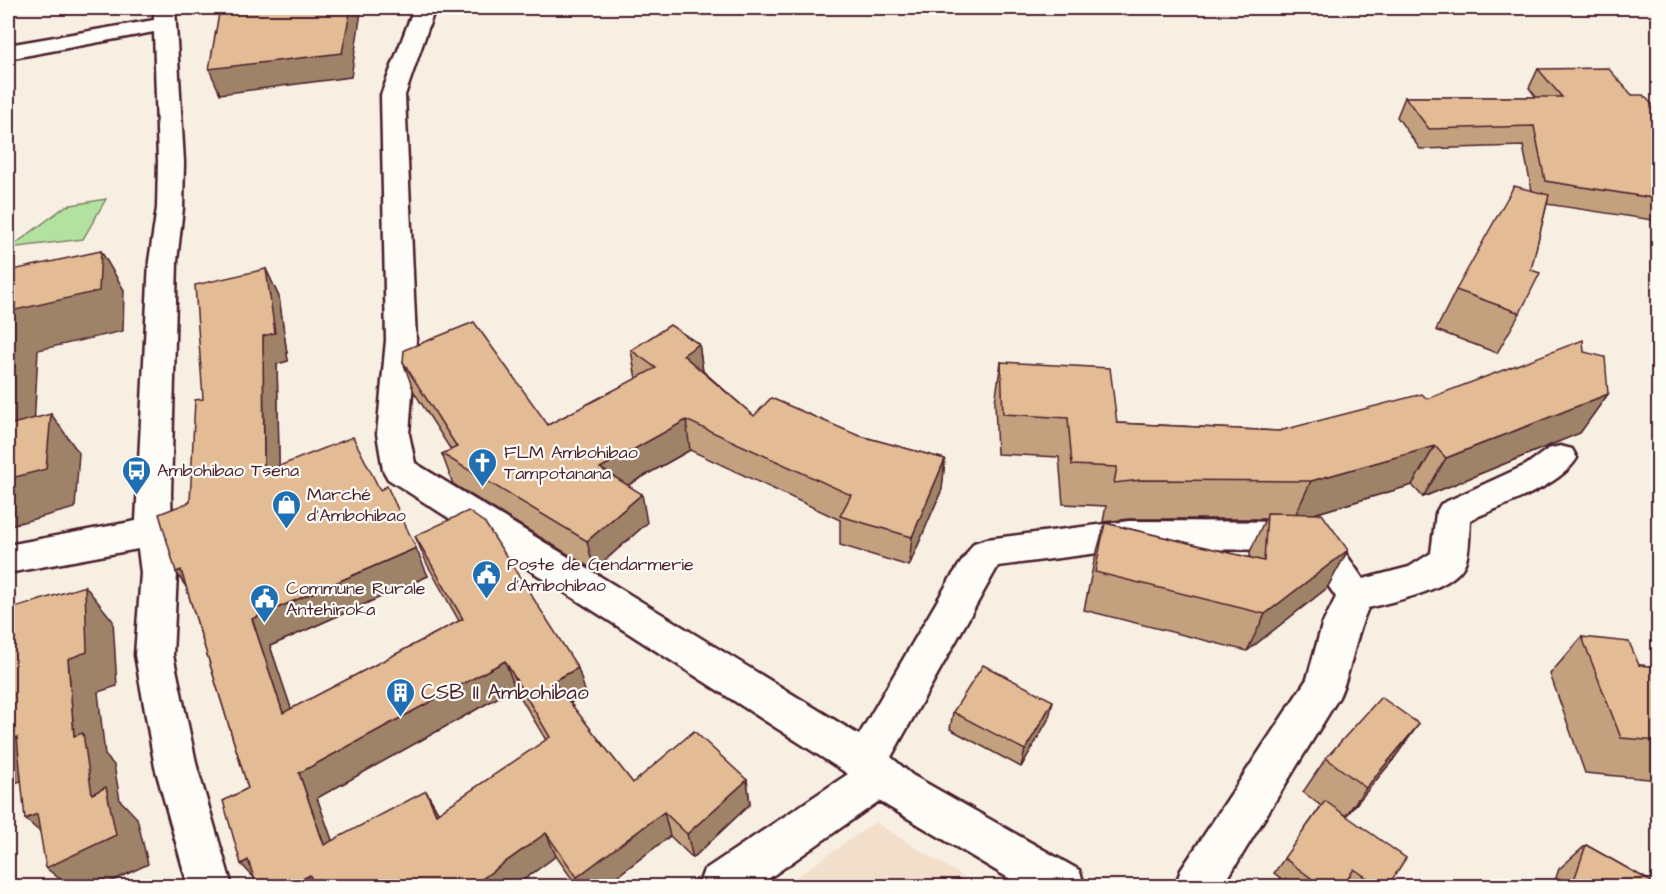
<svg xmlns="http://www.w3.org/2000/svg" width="1666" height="894" font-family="'Architects Daughter',sans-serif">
<rect width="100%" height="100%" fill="#f8efe3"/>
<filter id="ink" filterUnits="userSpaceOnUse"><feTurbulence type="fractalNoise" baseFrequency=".0167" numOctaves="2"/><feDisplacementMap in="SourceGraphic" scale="12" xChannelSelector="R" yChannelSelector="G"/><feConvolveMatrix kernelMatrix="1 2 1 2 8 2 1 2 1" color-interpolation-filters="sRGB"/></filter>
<g filter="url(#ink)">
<polygon fill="#f2dfcb" points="875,822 978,886 783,886"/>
<polygon fill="#b3e2a0" stroke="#7e8066" stroke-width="1.5" points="106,199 83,239 10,248 66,206"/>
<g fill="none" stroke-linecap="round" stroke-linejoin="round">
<defs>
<g id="street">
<polygon points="154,8 175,8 184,162 183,208 177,261 171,494 172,532 177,573 173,655 197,767 232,886 188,886 155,767 135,655 141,573 138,549 8,573 8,545 136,521 149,261 157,208 158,162 154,32 8,59 8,45 154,20"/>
<path d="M414,8H435L405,95L416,340L409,434L415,463L859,735L950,579L974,543L987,539L1129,521L1314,522L1327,526L1363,579L1409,567L1431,553L1436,513L1441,504L1526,465L1548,449L1560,446L1572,449L1577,458C1560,487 1500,506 1470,520C1469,534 1470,551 1465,563C1454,590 1394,601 1368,608C1355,636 1352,669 1339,697L1223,886H1175L1181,870L1307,679L1322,625L1336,597L1304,550L1129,549L998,566L891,757L912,775L1079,870L1085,886H1022L879,801L758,886H698L704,870L848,774L388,479L383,470L377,434L386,340L381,95Z"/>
</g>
</defs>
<use href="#street" stroke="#4a1f2b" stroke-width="5"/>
<use href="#street" fill="#fdfcf7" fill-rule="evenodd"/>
</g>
<g fill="#c3a17f" stroke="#4a1f2b" stroke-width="1.5" fill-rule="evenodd">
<polygon points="1538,69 1632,95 1659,111 1659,221 1547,204 1520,313 1497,353 1436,330 1456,290 1532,191 1523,146 1420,149 1397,117 1405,97 1536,97 1529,88"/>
<path d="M266,269L279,297L288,361L277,364L279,466L380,490L428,576L270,646L291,709L459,621L427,564L415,536L586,694L570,703L633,783L747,780L750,804L693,858L670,836L604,886H577L556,856L515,886H257L248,788L186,586L176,572L190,502L203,399ZM515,688L546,740L438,813L332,841L317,798Z"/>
<polygon points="699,344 703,371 754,416 857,435 945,459 942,489 909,566 840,545 840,520 690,450 628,485 647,523 594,570 453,484 442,454 451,450 414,392 403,362 548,425 636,379 631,350"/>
<polygon points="1584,352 1608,394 1580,433 1423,497 1412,485 1314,514 1348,550 1327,588 1247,651 1084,610 1094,562 1105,523 1250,558 1250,552 1265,519 1129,519 1103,522 1106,506 1063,504 1059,457 997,454 995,402 1001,362 1117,423 1279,431 1427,399"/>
<polygon points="1582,637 1639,665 1659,667 1659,780 1585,773 1550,674"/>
<polygon points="953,712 1049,718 1021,767 950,729"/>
<polygon points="1326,758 1393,760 1346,816 1388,886 1346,886 1344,885 1343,886 1291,886 1274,873 1321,806 1303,792"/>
<polygon points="1586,845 1659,886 1553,886 1559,869"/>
</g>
<g fill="#9f8368" stroke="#4a1f2b" stroke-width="1.5">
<polygon points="351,8 360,8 361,12 351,77 220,94 209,69"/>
<polygon points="101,251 124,290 123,331 38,350 33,447 8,454 8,352 11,311"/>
<polygon points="266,269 279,297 288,361 277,364 280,500 264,472 263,336"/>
<polygon points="699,344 703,373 683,355"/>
<polygon points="1608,394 1580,433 1423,497 1446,458"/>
<polygon points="51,414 79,453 75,508 8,526 8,479"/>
<polygon points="686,420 690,450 607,497 600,468"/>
<polygon points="1435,446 1412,485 1293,520 1311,481"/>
<polygon points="945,459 942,489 909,566 912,537"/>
<polygon points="642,494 647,523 594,570 587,541"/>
<polygon points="416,548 428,576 270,646 301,738 283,713 252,619"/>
<polygon points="1348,550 1327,588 1247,651 1265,614"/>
<polygon points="181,570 195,600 176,572"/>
<polygon points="85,586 113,621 117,686 98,692 105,755 114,765 120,800 137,818 148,864 102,886 69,886 46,868 92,794 74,736 68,659"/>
<polygon points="505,661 515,688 317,798 342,868 324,845 299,773"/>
<polygon points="578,668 586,694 561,707 553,681"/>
<polygon points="1053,701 1049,718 1021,767 1025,750"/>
<polygon points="1419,724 1393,760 1341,822 1366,788"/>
<polygon points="17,737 51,769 8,786 8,741"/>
<polygon points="747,780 750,804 693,858 687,834"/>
<polygon points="426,791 440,815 436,814"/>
<polygon points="664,812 670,836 604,886 581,886 577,877"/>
<polygon points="37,814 60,849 25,819"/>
<polygon points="546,833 556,856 515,886 472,886"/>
<polygon points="248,860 262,886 241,864"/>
<polygon points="310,875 320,886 288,886"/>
</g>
<g fill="#e3bb94" stroke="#4a1f2b" stroke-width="1.5" fill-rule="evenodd">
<polygon points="220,8 351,8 342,53 209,69"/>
<polygon points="1608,68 1632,95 1643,95 1659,111 1659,199 1545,181 1534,126 1429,129 1405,97 1562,97 1538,69"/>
<polygon points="1514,186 1549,195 1531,270 1540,273 1520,313 1456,290"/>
<polygon points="101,251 99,291 11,311 8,352 8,271"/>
<path d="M266,269L275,333L263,336L264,472L353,437L380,490L387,486L416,548L252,619L283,713L463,619L415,536L468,511L485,523L578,668L553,681L633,783L694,731L747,780L687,834L664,812L577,877L546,833L472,886H314L310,875L288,886H257L248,860L241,864L223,801L248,788L181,570L176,572L159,514L190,502L195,400L203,399L195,285ZM505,661L550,737L436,814L426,791L324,845L299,773Z"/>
<polygon points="474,322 548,425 656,368 631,350 670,325 699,344 683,355 754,416 771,398 857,435 945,459 912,537 840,516 851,495 686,420 600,468 642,494 587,541 442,454 457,447 403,362 404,350"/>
<polygon points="1583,340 1584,352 1605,357 1608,394 1446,458 1435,446 1311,481 1141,480 1114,483 1117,467 1072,465 1068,418 1003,414 1001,362 1110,368 1117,423 1279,431 1422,394 1427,399"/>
<polygon points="51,414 46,469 8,479 8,425"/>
<polygon points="1267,513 1322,514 1348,550 1265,614 1095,572 1105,523 1264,561"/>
<polygon points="85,586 87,652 68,659 74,736 83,733 92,794 106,787 116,835 46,868 37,814 25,819 17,737 8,741 8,610"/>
<polygon points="1582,637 1629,642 1639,665 1659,667 1659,741 1621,738"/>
<polygon points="983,665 1053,701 1025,750 953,712"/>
<polygon points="1381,697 1419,724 1366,788 1326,758"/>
<polygon points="1325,801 1406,858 1388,886 1379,886 1354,869 1343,886 1322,886 1284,858"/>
<polygon points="1586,845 1659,886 1572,886"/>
<polygon points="958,879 970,886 948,886"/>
<polygon points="1044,882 1051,886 1042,886"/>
</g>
</g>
<defs>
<symbol id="church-pin" viewBox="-11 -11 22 30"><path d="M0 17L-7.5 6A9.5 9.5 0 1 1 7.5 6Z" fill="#1f6fb2" stroke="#fdfcf7"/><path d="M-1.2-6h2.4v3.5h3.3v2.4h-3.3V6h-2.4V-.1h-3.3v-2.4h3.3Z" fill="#fff"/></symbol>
<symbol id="bus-pin" viewBox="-11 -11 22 30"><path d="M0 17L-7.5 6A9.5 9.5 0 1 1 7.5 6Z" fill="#1f6fb2" stroke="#fdfcf7"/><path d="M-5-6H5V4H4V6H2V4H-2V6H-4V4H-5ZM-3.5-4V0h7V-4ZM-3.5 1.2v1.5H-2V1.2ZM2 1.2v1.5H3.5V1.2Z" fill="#fff"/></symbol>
<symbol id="shop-pin" viewBox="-11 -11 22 30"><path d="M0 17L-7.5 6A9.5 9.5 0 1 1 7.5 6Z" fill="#1f6fb2" stroke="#fdfcf7"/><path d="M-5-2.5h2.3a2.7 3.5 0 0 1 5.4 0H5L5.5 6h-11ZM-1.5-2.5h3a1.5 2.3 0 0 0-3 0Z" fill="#fff"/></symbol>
<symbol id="civic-pin" viewBox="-11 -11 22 30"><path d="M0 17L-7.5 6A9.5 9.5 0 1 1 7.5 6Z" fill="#1f6fb2" stroke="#fdfcf7"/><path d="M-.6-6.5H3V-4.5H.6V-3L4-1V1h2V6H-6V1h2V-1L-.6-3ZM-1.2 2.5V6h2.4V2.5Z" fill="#fff"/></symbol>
<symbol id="building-pin" viewBox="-11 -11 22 30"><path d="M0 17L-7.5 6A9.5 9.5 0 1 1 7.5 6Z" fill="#1f6fb2" stroke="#fdfcf7"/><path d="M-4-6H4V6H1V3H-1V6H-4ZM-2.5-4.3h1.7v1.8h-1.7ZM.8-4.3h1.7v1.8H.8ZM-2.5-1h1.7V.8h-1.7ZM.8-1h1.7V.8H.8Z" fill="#fff"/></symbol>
</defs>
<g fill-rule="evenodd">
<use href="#church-pin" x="466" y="446" width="33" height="45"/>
<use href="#bus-pin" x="120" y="454" width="33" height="45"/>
<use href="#shop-pin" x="270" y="488" width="33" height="45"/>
<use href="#civic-pin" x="470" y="558" width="33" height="45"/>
<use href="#civic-pin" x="248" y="582" width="33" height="45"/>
<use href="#building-pin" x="384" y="676" width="33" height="45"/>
</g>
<g text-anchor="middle" stroke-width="4.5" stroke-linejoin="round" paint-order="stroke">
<g font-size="18" fill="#4a1f2b" stroke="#fdfcf7" text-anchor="start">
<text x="504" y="458">FLM Ambohibao<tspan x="504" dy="21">Tampotanana</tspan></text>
<text x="157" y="476">Ambohibao Tsena</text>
<text x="307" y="500">Marché<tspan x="307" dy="21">d'Ambohibao</tspan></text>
<text x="507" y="570">Poste de Gendarmerie<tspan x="507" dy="21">d'Ambohibao</tspan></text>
<text x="286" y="594">Commune Rurale<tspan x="286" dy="21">Antehiroka</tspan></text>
</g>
<g font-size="21" fill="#4a1f2b" stroke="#fdfcf7" text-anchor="start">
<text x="421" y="699">CSB II Ambohibao</text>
</g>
</g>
<rect width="1666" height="894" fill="none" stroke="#fdfcf7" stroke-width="30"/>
<rect x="15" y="15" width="1636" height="864" fill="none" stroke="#4a1f2b" stroke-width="2" filter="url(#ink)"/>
</svg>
